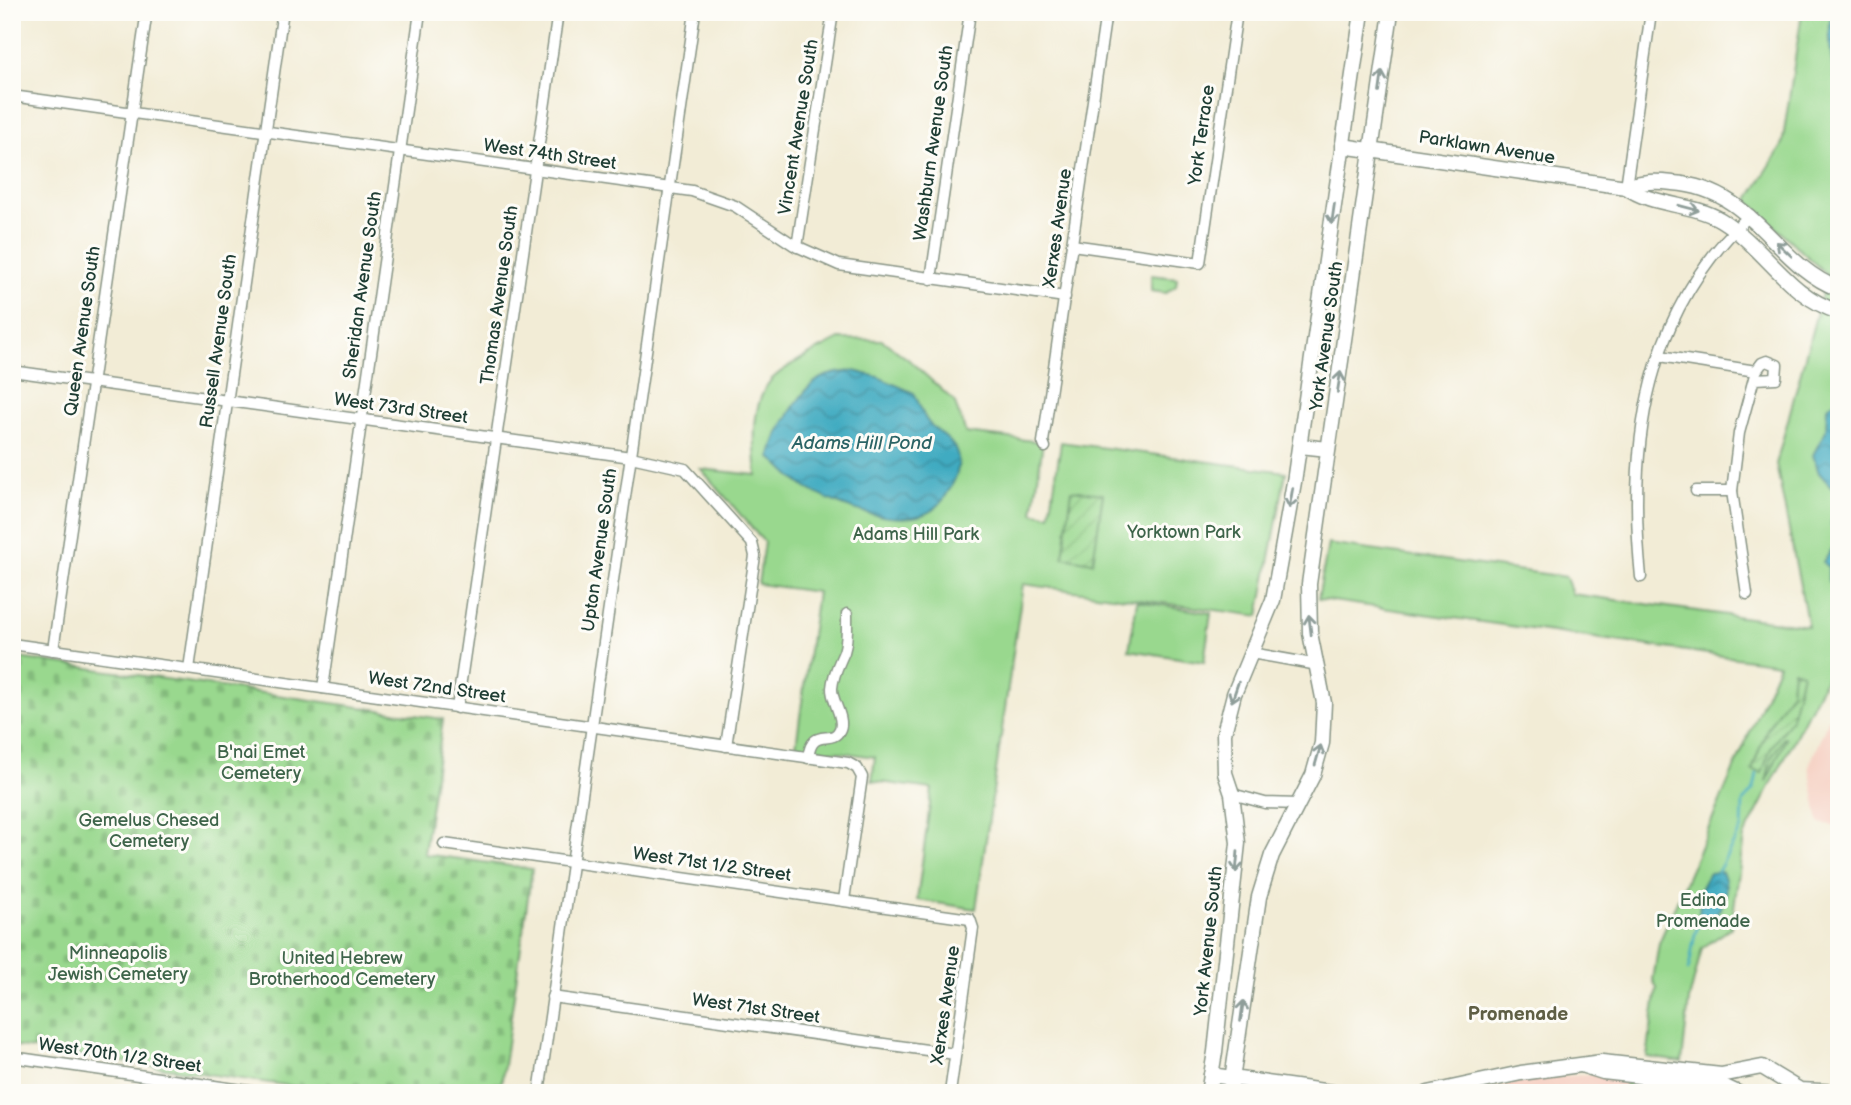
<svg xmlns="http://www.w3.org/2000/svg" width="1851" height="1105" font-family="'Balsamiq Sans',sans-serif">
<defs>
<pattern id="cemetery-stones" width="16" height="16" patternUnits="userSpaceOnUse" patternTransform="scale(1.75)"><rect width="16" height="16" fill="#99d88e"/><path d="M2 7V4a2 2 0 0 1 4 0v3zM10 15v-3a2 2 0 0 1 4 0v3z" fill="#83ba7b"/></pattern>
<pattern id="garden-furrows" width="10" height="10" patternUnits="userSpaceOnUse" patternTransform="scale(1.75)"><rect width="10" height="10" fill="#99d88e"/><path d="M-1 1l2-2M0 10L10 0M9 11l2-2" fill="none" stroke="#83ba7b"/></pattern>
<pattern id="water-waves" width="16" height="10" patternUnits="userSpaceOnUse" patternTransform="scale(1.75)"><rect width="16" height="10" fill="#41abc1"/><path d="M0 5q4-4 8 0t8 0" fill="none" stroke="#368c9e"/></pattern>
</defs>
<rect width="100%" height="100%" fill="#fdfcf7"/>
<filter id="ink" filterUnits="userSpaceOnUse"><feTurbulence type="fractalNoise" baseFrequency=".0143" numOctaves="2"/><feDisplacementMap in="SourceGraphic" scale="14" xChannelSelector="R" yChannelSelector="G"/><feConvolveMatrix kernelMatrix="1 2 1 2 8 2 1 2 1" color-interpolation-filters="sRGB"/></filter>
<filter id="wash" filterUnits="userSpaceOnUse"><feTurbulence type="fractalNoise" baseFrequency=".00686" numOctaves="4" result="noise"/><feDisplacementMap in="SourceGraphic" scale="28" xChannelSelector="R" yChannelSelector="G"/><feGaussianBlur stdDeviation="1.57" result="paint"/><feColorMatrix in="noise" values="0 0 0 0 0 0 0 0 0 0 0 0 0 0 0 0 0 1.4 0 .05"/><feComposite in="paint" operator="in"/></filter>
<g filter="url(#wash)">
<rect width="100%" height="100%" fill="#f2ecd6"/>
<g fill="#f6d2c5">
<polygon points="1839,693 1839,826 1819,823 1809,766"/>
<polygon points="1606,1073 1742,1093 1475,1093 1530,1079"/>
</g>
<polygon fill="url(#cemetery-stones)" stroke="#5c8a61" stroke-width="2" points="12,657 443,719 424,854 532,869 500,1093 340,1093 12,1046"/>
<g fill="#99d88e" stroke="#5c8a61" stroke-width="2">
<polygon points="1802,12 1839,12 1839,652 1744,837 1731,928 1702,948 1689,1000 1682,1062 1647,1057 1657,988 1653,980 1659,943 1779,664 1318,599 1328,544 1566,577 1572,594 1808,626 1776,464 1827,275 1748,201 1782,146"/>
<polygon points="1151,275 1177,278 1176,286 1166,293 1151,291"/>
<path d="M839,339L882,340L909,360L954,401L966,433L1043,442L1033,513L1050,515L1061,442L1286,472L1259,616L1023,584L976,909L917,900L932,789L872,781L875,757L796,746L817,592L758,584L764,542L701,469L757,475C754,446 750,403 772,379C787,364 821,349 839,339Z"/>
<polygon points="1137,601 1211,613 1204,662 1129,650"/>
<polygon points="1626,1081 1674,1088 1673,1093 1624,1093"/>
</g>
<g fill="url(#garden-furrows)" stroke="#5c8a61" stroke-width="2">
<polygon points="1072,490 1103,494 1093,562 1063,557"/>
<polygon points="1793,670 1802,673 1791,719 1771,748 1762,773 1752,770 1767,729 1791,691"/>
<polygon points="1784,737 1786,738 1766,782 1771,758"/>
</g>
<g fill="url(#water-waves)" stroke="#30747a" stroke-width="2">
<path d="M1833,12H1839V89C1832,76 1826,25 1833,12Z"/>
<path d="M854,371L878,377L914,393C919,402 922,415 928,422C936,432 953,440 957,453C962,469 953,484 945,497C919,540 836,506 803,486C792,479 782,466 771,458C773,436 801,389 821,378C831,373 842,372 854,371Z"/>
<polygon points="1839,398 1839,588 1828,581 1828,568 1823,562 1837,542 1831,524 1838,494 1819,473 1813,455 1826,430 1827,407"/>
<path d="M1722,872C1731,888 1723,915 1706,921L1699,916L1701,887L1709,873Z"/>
</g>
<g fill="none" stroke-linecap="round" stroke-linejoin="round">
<g stroke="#41abc1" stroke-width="2.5">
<polyline points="1716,875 1742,828 1743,802 1754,789 1757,774"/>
<path d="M1688,970C1694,952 1691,933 1703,918"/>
</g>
</g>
</g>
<g filter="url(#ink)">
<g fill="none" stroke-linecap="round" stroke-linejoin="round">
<defs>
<g id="street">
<polyline points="12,96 692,191 735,206 794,245 839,265 1065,297"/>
<polyline points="1626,187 1651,12"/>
<polyline points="1072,245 1200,263 1237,12"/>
<polyline points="797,247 833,12"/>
<polyline points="931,279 970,12"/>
<polyline points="1660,356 1756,371"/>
<polyline points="12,371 631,457 685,469 752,543 755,556 726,746"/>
<polyline points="1045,447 1043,442 1106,12"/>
<polyline points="1696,491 1732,491"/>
<path d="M1641,577C1627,441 1646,312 1750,215"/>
<polyline points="1747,594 1732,491 1739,433 1756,371 1762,363 1767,361 1777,365 1776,378 1754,379"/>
<polyline points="12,644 848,763 857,768 862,777 844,900"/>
<polyline points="53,650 146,17"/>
<polyline points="1251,653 1318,665"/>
<polyline points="189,669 282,17"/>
<polyline points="323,688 420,12"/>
<polyline points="457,708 558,12"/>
<path d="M808,758C812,725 832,747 840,729C845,718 831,700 832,688C833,674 839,664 844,652C848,640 847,626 847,614"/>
<polyline points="1232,794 1265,803 1299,804"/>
<polyline points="444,844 970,919 973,928 950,1093"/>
<polyline points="552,997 955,1054"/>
<polyline points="12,1057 264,1093"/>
<polyline points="539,1093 695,12"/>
</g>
<g id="secondary">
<path d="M1342,146L1626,187C1642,181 1656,181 1673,183C1756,189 1773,264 1839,289"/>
<path d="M1626,187C1653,207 1691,202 1721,220C1765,247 1787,296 1839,312"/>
<polyline points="1300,446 1328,449"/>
<polyline points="1584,1066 1603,1072 1721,1085 1738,1093"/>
<polyline points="1211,1075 1338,1093"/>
<polyline points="1208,1093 1215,1052 1238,843 1232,794 1225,773 1224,733 1234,694 1273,600 1294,482 1362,12"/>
<polyline points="1230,1093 1259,897 1272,855 1313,775 1322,743 1324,703 1310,633 1309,584 1391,12"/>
<polyline points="1428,1093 1521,1073 1602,1062 1721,1075 1762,1067 1800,1090 1839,1092"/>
</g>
</defs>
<use href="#street" stroke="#889485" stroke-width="13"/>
<use href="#secondary" stroke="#889485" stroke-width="17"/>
<use href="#street" stroke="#fff" stroke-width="10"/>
<use href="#secondary" stroke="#fff" stroke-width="14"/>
</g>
<defs><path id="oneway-shaft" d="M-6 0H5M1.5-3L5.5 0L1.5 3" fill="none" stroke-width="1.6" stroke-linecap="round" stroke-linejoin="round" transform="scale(1.75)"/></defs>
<g stroke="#8f9e9a">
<use href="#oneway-shaft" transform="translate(1381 82) rotate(-82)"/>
<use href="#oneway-shaft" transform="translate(1689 208) rotate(15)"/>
<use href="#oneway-shaft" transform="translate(1333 214) rotate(98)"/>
<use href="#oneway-shaft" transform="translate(1784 249) rotate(-136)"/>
<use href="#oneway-shaft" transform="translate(1339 382) rotate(-81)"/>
<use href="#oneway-shaft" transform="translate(1291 498) rotate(100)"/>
<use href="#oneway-shaft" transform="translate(1310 625) rotate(-97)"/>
<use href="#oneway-shaft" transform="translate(1235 692) rotate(109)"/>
<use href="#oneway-shaft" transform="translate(1318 755) rotate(-74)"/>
<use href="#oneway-shaft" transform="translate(1237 862) rotate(95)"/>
<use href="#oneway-shaft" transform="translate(1242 1011) rotate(-82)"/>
</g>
</g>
<g text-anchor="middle" stroke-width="6" stroke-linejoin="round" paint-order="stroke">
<g font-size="18" fill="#1f3d34" stroke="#fdfcf7">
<text transform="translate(798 127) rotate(-81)" y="6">Vincent Avenue South</text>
<text transform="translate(1201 135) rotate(-82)" y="6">York Terrace</text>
<text transform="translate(933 143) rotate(-82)" y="6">Washburn Avenue South</text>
<text transform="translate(1487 147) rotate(9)" y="6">Parklawn Avenue</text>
<text transform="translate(550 154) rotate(8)" y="6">West 74th Street</text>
<text transform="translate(1057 228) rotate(-82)" y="6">Xerxes Avenue</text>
<text transform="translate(362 285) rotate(-82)" y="6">Sheridan Avenue South</text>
<text transform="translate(499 295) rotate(-82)" y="6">Thomas Avenue South</text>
<text transform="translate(82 331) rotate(-82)" y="6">Queen Avenue South</text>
<text transform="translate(1326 336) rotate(-82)" y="6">York Avenue South</text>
<text transform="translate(218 341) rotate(-82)" y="6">Russell Avenue South</text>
<text transform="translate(401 408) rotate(8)" y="6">West 73rd Street</text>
<text transform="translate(599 550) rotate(-82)" y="6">Upton Avenue South</text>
<text transform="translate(437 687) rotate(8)" y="6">West 72nd Street</text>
<text transform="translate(712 864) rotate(8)" y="6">West 71st 1/2 Street</text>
<text transform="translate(1208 941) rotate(-84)" y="6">York Avenue South</text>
<text transform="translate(945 1005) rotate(-82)" y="6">Xerxes Avenue</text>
<text transform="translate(756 1008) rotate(8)" y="6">West 71st Street</text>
<text transform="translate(120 1055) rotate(8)" y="6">West 70th 1/2 Street</text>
</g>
<g font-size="18" fill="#3e644a" stroke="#fdfcf7">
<text x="1184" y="538">Yorktown Park</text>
<text x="916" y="540">Adams Hill Park</text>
<text x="261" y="758">B'nai Emet<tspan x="261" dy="21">Cemetery</tspan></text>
<text x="149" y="826">Gemelus Chesed<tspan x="149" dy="21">Cemetery</tspan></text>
<text x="1703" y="906">Edina<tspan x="1703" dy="21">Promenade</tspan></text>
<text x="118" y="959">Minneapolis<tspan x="118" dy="21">Jewish Cemetery</tspan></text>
<text x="342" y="964">United Hebrew<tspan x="342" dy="21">Brotherhood Cemetery</tspan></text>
</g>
<g font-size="19" font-style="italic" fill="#2b6465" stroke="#fdfcf7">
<text x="862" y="449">Adams Hill Pond</text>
</g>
<g font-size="19" font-weight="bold" fill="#5f5f45" stroke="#fdfcf7">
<text x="1518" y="1020">Promenade</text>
</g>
</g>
<rect width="1851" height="1105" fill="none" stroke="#fdfcf7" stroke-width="42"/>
</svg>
